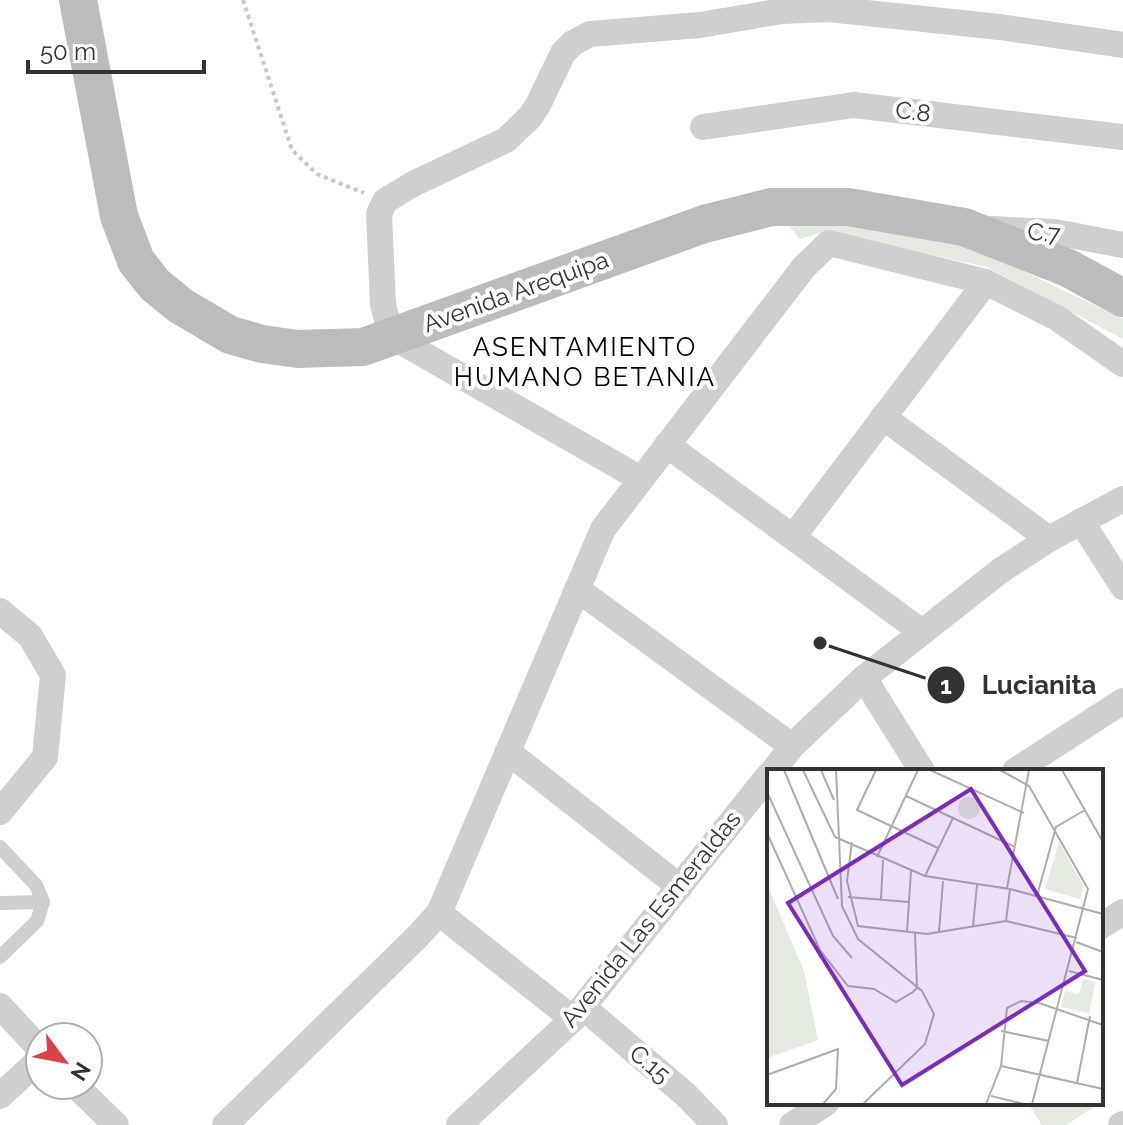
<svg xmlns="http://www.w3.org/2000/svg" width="1123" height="1125" font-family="Raleway,sans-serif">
<rect width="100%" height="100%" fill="#fff"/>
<g fill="#e4eadf">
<polygon points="827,219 969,245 1123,319 1123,339 987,267 824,232 800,239 790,227"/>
<polygon points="1028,1103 1100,1103 1066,1125 1042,1125"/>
</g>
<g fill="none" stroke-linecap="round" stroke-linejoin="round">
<polyline stroke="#c9c9c9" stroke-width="4" stroke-dasharray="4 4" stroke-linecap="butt" points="243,0 292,150 317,174 364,193"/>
<g stroke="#cfcfcf" stroke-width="14">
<polyline points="0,847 36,885 43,902 37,921 0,957"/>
<polyline points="0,903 43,902"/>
</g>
<g stroke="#cfcfcf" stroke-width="26">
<polyline points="703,127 854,105 1123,137"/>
<polyline points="992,229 1055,232 1123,245"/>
<polyline points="883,417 1049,539"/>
<polyline points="667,445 922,632"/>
<polyline points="641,479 391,336 383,304 379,214 385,201 413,184 506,140 530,117 538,105 563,53 573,43 590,34 700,25 782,11 829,9 1000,27 1123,45"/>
<polyline points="1081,521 1123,587"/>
<polyline points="793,537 986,282"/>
<polyline points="577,589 792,746"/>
<polyline points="0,611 30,636 53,675 45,757 0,812"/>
<polyline points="864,678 922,771"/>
<polyline points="508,752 680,887"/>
<polyline points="773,771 792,746 864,678 1000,571 1049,539 1123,499"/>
<polyline points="1015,771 1123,701"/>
<polyline points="439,913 573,1019"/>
<polyline points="1101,926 1123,912"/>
<polyline points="0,1006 40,1049"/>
<polyline points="583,1007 686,1095 715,1125"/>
<polyline points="75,1085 116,1125"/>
<polyline points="0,1096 40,1059"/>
<polyline points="225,1125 417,937 439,913 603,529 804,267 829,243 986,282 1057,318 1123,364"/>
<polyline points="459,1125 573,1019 769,775"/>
<polyline points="792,1125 826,1103"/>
<polyline points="1121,1125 1123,1124"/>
</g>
<polyline stroke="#bcbcbc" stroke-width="38" points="78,0 119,216 136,261 155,285 181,306 230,335 262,344 298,349 363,347 704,224 771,207 848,207 964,227 1068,268 1123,298"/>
</g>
<g text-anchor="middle" stroke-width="8" stroke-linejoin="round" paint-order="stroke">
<g font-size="24" fill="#323232" stroke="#fff">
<text transform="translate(913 112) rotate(7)" y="8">C.8</text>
<text transform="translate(1044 233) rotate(5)" y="8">C.7</text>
<text transform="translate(516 292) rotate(-20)" y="8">Avenida Arequipa</text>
<text transform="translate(651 919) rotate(-51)" y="8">Avenida Las Esmeraldas</text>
<text transform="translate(650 1064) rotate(40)" y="8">C.15</text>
</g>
<g font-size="26" letter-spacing="2" fill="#000" stroke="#fff">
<text x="585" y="356">ASENTAMIENTO<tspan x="585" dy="30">HUMANO BETANIA</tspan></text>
</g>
</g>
<g transform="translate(767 769)">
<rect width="336" height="336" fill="#fff"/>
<path d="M191 39a11 11 0 1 1 22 0a11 11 0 1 1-22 0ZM292,73L316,116L313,130L278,120ZM0,115L37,202L51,271L0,289ZM316,210L329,213L322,244L294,238L298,222L312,225Z" fill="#e4eadf"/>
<path fill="none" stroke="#adadad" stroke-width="2" d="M17,1L71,130M36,1L68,68M54,1L67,31M69,1L75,137L91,170L155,222L167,245L158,275L96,335M109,1L90,41L171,79M163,1L257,44M233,1L262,17L321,120L265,335M295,1L336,73M0,23L66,167L85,189M139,27L248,78M0,64L53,181L81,217L107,220L129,233L146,223L150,219L148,164M68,68L158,107L243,120L336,145M85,73L80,112L91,157L160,165L239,152L310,169M110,88L151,1M158,107L186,49M240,119L262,1M270,127L289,58L318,41M81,128L142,133M114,130L116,91M239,152L243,120M206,157L210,116M140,163L144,102M172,163L176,112M309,173L336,183M302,202L336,211M234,262L282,272M234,297L336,320M0,306L71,280L69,320L56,335M310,314L323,247M224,327L257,335M219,335L234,297L240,239L254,232L272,234L336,256"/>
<path fill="#7b2cbf" fill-opacity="0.15" stroke="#7b2cbf" stroke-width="4" d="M204,20L318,202L135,316L21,134Z"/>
<rect width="336" height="336" fill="none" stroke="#323232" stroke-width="4"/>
</g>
<path fill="none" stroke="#323232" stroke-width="3" d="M820 643L946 685"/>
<g fill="#323232" stroke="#fff" stroke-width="3">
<circle cx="820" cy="643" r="8"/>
<circle cx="946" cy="685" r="20"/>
</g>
<g font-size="24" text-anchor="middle" font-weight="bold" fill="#fff">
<text x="946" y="694">1</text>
</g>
<g font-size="26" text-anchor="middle" font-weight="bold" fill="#323232" stroke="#fff" stroke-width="8" stroke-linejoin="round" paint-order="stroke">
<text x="1039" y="694">Lucianita</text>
</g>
<g transform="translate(64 1061) rotate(122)"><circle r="38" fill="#ffffff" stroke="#adadad" stroke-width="2"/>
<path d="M0-6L14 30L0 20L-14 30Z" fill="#db4245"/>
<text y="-12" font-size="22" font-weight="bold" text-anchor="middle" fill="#323232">N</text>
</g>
<path d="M28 60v12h176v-12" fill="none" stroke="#323232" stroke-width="4"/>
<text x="40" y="60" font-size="24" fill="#323232" stroke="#ffffff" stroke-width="6" paint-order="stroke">50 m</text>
</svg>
